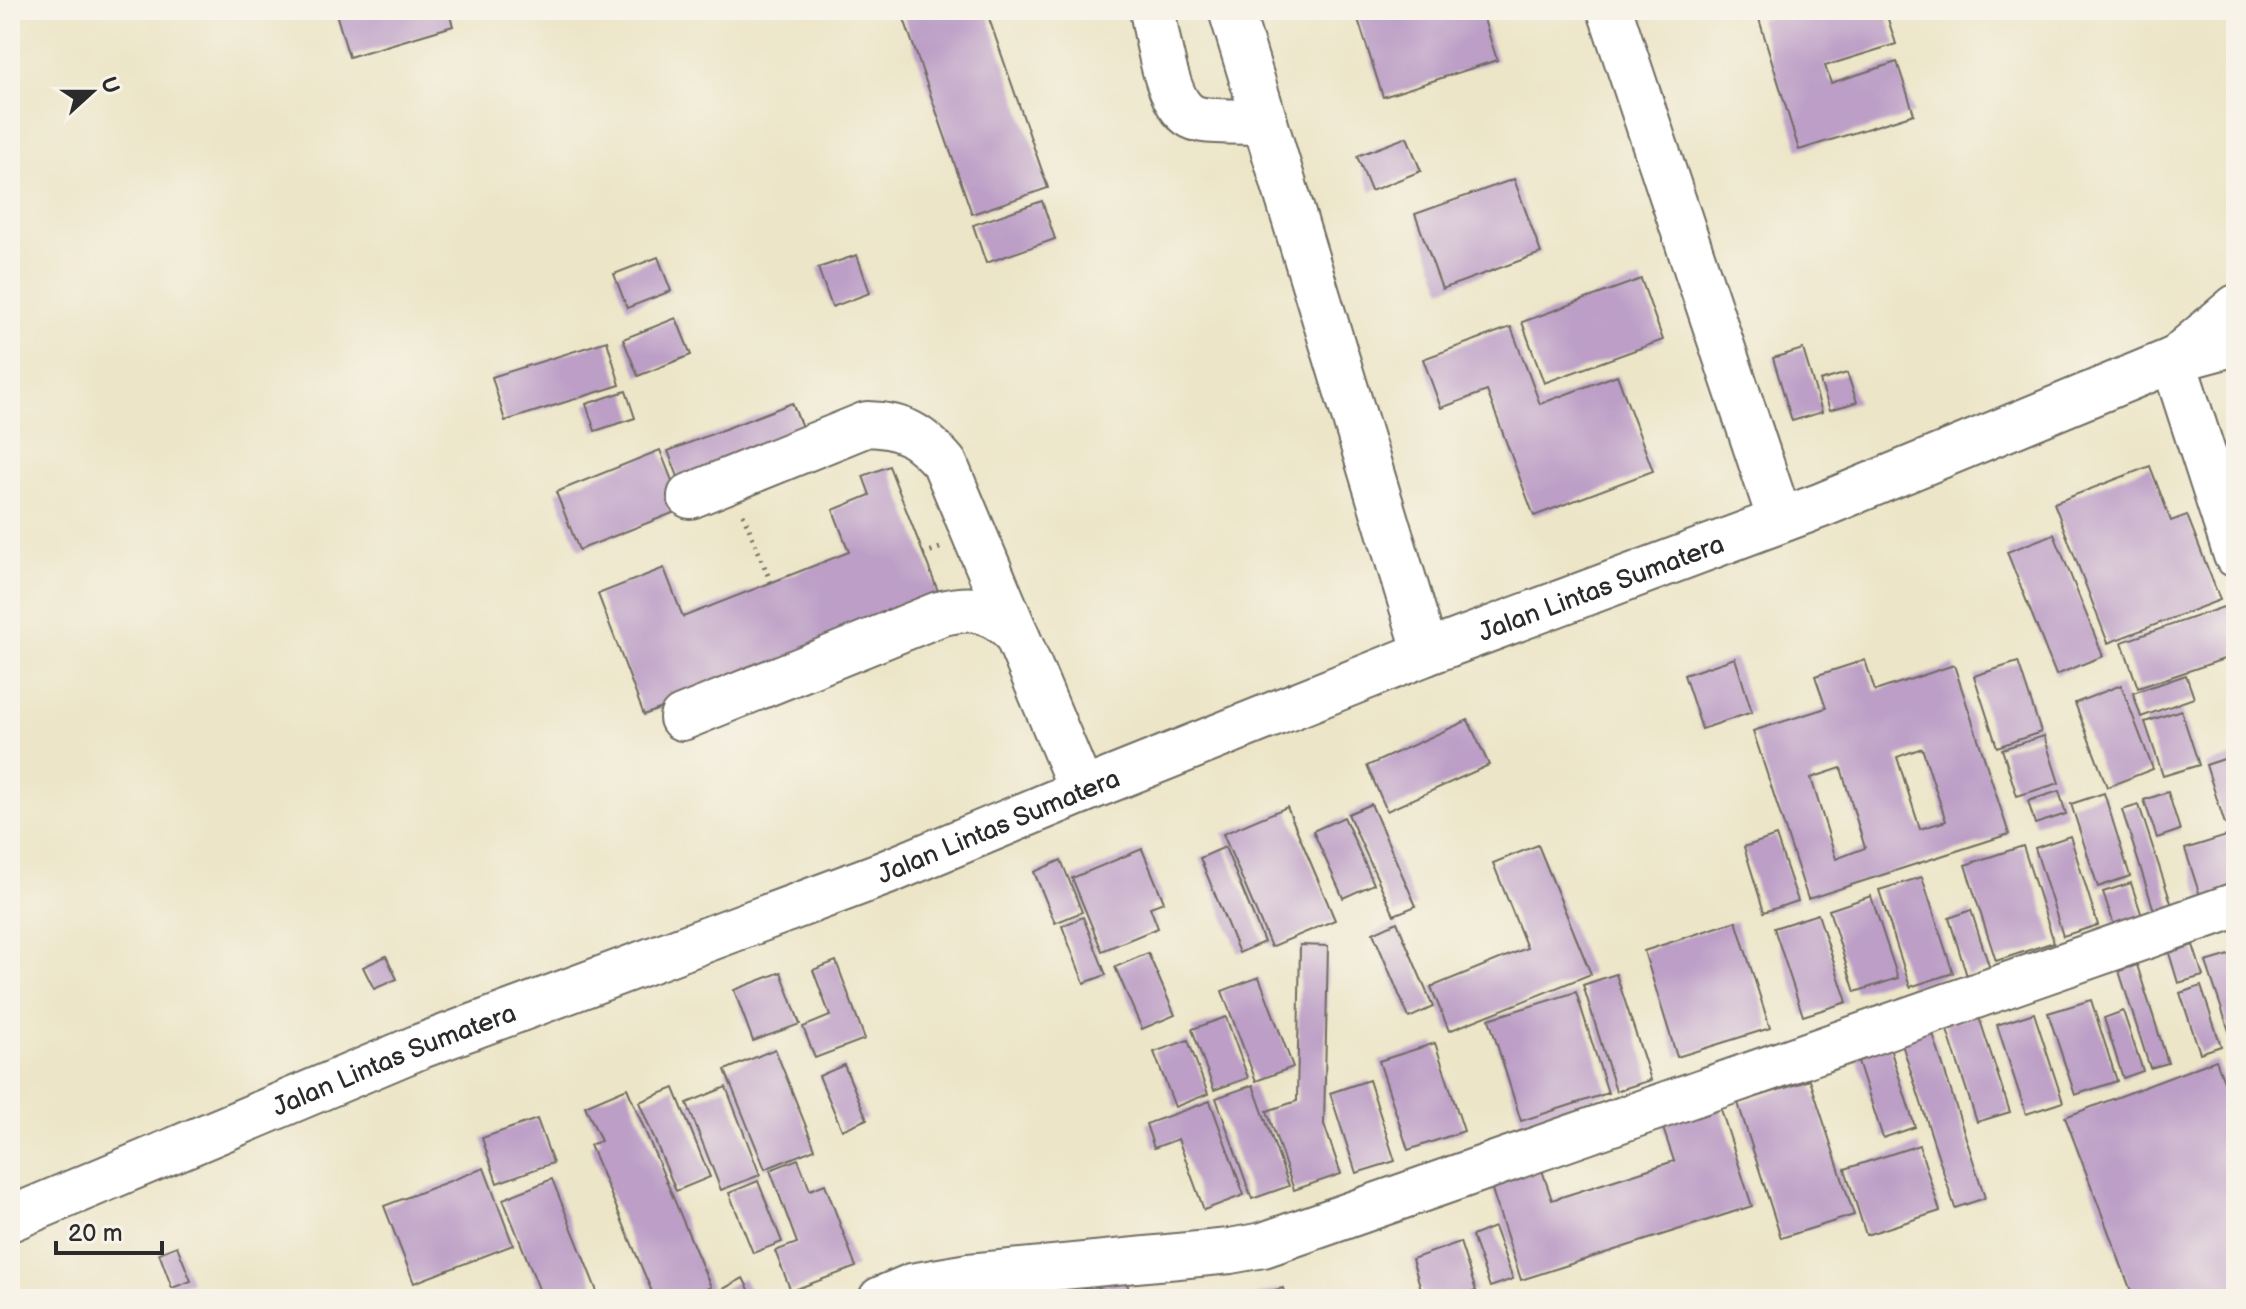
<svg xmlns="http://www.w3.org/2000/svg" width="2246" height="1309" font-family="'Balsamiq Sans',sans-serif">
<rect width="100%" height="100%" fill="#f7f3e8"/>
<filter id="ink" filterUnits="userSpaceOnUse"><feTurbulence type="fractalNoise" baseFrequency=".0125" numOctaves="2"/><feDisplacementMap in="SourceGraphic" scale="16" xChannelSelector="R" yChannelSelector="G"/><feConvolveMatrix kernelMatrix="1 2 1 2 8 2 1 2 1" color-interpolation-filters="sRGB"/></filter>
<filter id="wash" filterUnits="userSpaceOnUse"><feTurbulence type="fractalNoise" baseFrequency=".006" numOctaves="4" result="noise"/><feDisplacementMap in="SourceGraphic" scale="32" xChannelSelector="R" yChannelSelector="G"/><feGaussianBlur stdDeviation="1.8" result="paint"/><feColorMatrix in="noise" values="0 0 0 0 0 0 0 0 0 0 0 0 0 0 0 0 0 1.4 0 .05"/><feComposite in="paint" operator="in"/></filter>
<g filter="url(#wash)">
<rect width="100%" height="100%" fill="#ece5c7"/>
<g id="blocks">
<g fill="#bc9ec6" fill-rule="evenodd">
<polygon points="335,10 448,10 453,26 349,57"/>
<polygon points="901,10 986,10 1048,188 972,214"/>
<polygon points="1355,10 1481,10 1497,60 1383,97"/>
<polygon points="1788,10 1885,10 1896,44 1825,66 1831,83 1897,62 1914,114 1799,150 1759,19"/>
<polygon points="1407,137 1421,171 1371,191 1357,156"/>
<polygon points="1514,179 1541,253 1442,289 1415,214"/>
<polygon points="1042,201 1055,239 986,263 973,225"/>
<polygon points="857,255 870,293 832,307 818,268"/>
<polygon points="658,257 671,291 627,308 614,274"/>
<polygon points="1641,279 1663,340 1544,383 1522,322"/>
<polygon points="676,318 691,355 638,376 623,339"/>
<polygon points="1511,327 1540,404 1617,375 1653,471 1534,516 1487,391 1441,408 1423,359"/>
<polygon points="607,341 620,385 505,421 492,377"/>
<polygon points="1803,349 1822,412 1792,421 1773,358"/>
<polygon points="1847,373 1857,402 1830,410 1820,381"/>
<polygon points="626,391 635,418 595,431 586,404"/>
<polygon points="792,403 807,439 682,487 668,451"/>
<polygon points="660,450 683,509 579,550 556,492"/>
<polygon points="889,466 941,599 644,715 598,594 664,568 683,617 849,552 833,510 870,495 863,476"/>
<polygon points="2150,466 2171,521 2187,515 2220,600 2108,643 2054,503"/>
<polygon points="2054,534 2103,656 2056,675 2007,552"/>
<polygon points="2232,604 2236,616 2236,655 2138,688 2122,642"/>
<polygon points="1735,658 1752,712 1702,729 1684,675"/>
<path d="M1865,660L1875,691L1954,665L2009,834L1808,899L1753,731L1826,708L1815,676ZM1922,748L1946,821L1920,829L1897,757ZM1841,768L1865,848L1836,859L1811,778Z"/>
<polygon points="2018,662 2041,732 1997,747 1974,676"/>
<polygon points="2186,675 2194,698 2141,717 2133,693"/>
<polygon points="2121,685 2153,769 2107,787 2075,703"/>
<polygon points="2181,710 2199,765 2163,776 2145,722"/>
<polygon points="1468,720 1489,765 1387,811 1367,766"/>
<polygon points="2044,736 2059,783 2017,796 2002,749"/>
<polygon points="2236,755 2236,821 2225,824 2206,765"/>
<polygon points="2059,791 2066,814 2035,824 2028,801"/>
<polygon points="2168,792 2180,830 2157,838 2144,800"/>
<polygon points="2104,793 2130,876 2098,887 2071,804"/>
<polygon points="1371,804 1416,906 1394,915 1348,814"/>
<polygon points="2139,805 2175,915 2157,920 2122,810"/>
<polygon points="1287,807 1335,920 1271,947 1223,834"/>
<polygon points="1344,817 1374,884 1343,898 1313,831"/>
<polygon points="2236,833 2236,897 2204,908 2185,849"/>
<polygon points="1776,836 1798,901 1764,912 1744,847"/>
<polygon points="2070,836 2098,925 2063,936 2035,848"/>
<polygon points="1538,845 1591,974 1449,1031 1431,987 1527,948 1493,863"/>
<polygon points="2023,846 2054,942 1996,961 1965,865"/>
<polygon points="1225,847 1264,942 1239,953 1200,858"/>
<polygon points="1142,849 1164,902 1150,907 1158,928 1102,951 1072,878"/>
<polygon points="1061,860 1082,912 1055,923 1034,872"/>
<polygon points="1922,877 1953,973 1910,987 1879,890"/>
<polygon points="2131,883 2144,922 2116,931 2103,892"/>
<polygon points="1871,896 1898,978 1855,992 1829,910"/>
<polygon points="1971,910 1990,969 1967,976 1949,918"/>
<polygon points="1818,914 1847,1002 1803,1016 1774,928"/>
<polygon points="1083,917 1106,975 1084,983 1062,926"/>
<polygon points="1736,921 1770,1028 1677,1057 1644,951"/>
<polygon points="1397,922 1433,1007 1409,1018 1373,933"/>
<polygon points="1300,945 1328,946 1324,1124 1341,1174 1294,1190 1267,1111 1297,1101"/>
<polygon points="2193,945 2203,976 2178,983 2169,953"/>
<polygon points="1148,953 1175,1015 1142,1029 1115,967"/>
<polygon points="2236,953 2236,1035 2231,1037 2206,962"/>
<polygon points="386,956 397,979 374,989 363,967"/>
<polygon points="836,961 865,1039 815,1058 803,1027 830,1016 813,970"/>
<polygon points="2137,965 2168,1063 2150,1068 2119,971"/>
<polygon points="781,972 800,1024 753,1041 734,990"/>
<polygon points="1616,974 1651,1080 1616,1091 1583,985"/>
<polygon points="1259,977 1293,1067 1256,1081 1222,991"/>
<polygon points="2201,986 2221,1046 2200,1053 2180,993"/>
<polygon points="1576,992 1608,1093 1521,1121 1489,1019"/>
<polygon points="2091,1000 2117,1081 2075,1095 2048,1013"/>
<polygon points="2123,1011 2143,1071 2123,1078 2104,1018"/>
<polygon points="2034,1013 2063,1102 2026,1114 1997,1025"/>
<polygon points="1978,1014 2010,1112 1977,1122 1945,1024"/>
<polygon points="1226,1017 1248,1078 1214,1090 1192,1029"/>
<polygon points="1930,1025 1985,1198 1955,1208 1899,1035"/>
<polygon points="1887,1039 1915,1127 1883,1138 1854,1049"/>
<polygon points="1188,1040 1208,1094 1175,1107 1154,1052"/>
<polygon points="1435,1043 1464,1131 1408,1150 1379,1061"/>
<polygon points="775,1049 815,1149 765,1169 725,1070"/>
<polygon points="2216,1060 2236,1113 2236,1299 2134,1299 2065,1117"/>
<polygon points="844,1065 867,1119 842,1130 819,1076"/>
<polygon points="1369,1080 1395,1161 1356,1173 1330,1093"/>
<polygon points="1810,1080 1854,1215 1781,1238 1738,1103"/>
<polygon points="1253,1085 1289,1186 1252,1199 1216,1098"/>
<polygon points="726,1087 760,1175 721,1190 687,1103"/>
<polygon points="627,1088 711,1287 682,1299 655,1299 590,1145 601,1141 585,1106"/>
<polygon points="674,1088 710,1177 676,1191 639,1102"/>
<polygon points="1718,1100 1752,1206 1521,1280 1487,1174 1538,1158 1552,1200 1674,1161 1660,1119"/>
<polygon points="1210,1101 1244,1195 1204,1210 1178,1139 1154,1148 1146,1124"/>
<polygon points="537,1119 553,1163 497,1183 482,1138"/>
<polygon points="1919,1145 1940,1211 1866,1235 1845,1169"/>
<polygon points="798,1159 810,1190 825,1184 856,1267 791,1291 775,1251 797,1243 770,1170"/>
<polygon points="484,1168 513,1245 414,1283 384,1206"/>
<polygon points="552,1179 600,1299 543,1299 503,1199"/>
<polygon points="758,1181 782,1242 753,1253 729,1193"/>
<polygon points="1494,1227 1513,1279 1490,1287 1472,1236"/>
<polygon points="1460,1242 1476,1291 1451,1299 1424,1299 1412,1259"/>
<polygon points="177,1246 191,1281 172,1288 159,1253"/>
<polygon points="1126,1275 1130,1299 1101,1299 1098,1280"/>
<polygon points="743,1278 754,1299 705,1299"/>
<polygon points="1283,1288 1286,1299 1245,1299 1245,1298"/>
</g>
</g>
</g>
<g filter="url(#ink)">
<use href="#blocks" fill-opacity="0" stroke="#6f6c62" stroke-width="2"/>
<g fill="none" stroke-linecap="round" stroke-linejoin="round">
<defs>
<g id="minor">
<path d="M1152,10C1158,37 1166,108 1195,118C1208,123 1249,121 1265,122"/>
<polyline points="1231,10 1426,653"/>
<polyline points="1610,10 1780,520"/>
<polyline points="2173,360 2236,555"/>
<path d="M690,496L867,424C904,425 921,436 945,464L1082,791"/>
<path d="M682,718L939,614C973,605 990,608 1016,633"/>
<polyline points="881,1299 912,1286 969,1276 1230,1251 1263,1245 2236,905"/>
</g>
<g id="highway">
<polyline points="2184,351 2236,307"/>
<path id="s1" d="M10,1219L421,1046L885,873L1082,791L1426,653L1822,505L2173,360L2236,343"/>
</g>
</defs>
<use href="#minor" stroke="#6f6c62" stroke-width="48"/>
<use href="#highway" stroke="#6f6c62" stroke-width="48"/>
<g stroke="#6f6c62" stroke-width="5" stroke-dasharray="2 6" stroke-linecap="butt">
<polyline points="743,514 771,583"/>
<polyline points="923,554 940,548"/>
</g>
<use href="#minor" stroke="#fff" stroke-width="44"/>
<use href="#highway" stroke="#fff" stroke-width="44"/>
</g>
</g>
<g text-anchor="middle" stroke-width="6" stroke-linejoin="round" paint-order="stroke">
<g font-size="26" fill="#2b2b2b" stroke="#f7f3e8">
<text dy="9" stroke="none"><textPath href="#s1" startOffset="1712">Jalan Lintas Sumatera</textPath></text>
<text dy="9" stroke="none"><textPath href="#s1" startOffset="1064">Jalan Lintas Sumatera</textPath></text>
<text dy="9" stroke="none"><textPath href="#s1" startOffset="416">Jalan Lintas Sumatera</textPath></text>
</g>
</g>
<rect width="2246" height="1309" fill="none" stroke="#f7f3e8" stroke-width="40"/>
<g transform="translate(92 92) rotate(69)" stroke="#f7f3e8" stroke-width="6" paint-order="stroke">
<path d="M0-6L14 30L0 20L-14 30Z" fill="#2b2b2b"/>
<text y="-12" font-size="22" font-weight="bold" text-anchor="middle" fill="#2b2b2b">U</text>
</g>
<path d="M56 1241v12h106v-12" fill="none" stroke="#2b2b2b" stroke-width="4"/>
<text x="68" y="1241" font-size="24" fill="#2b2b2b" stroke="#f7f3e8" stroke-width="6" paint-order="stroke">20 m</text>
</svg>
